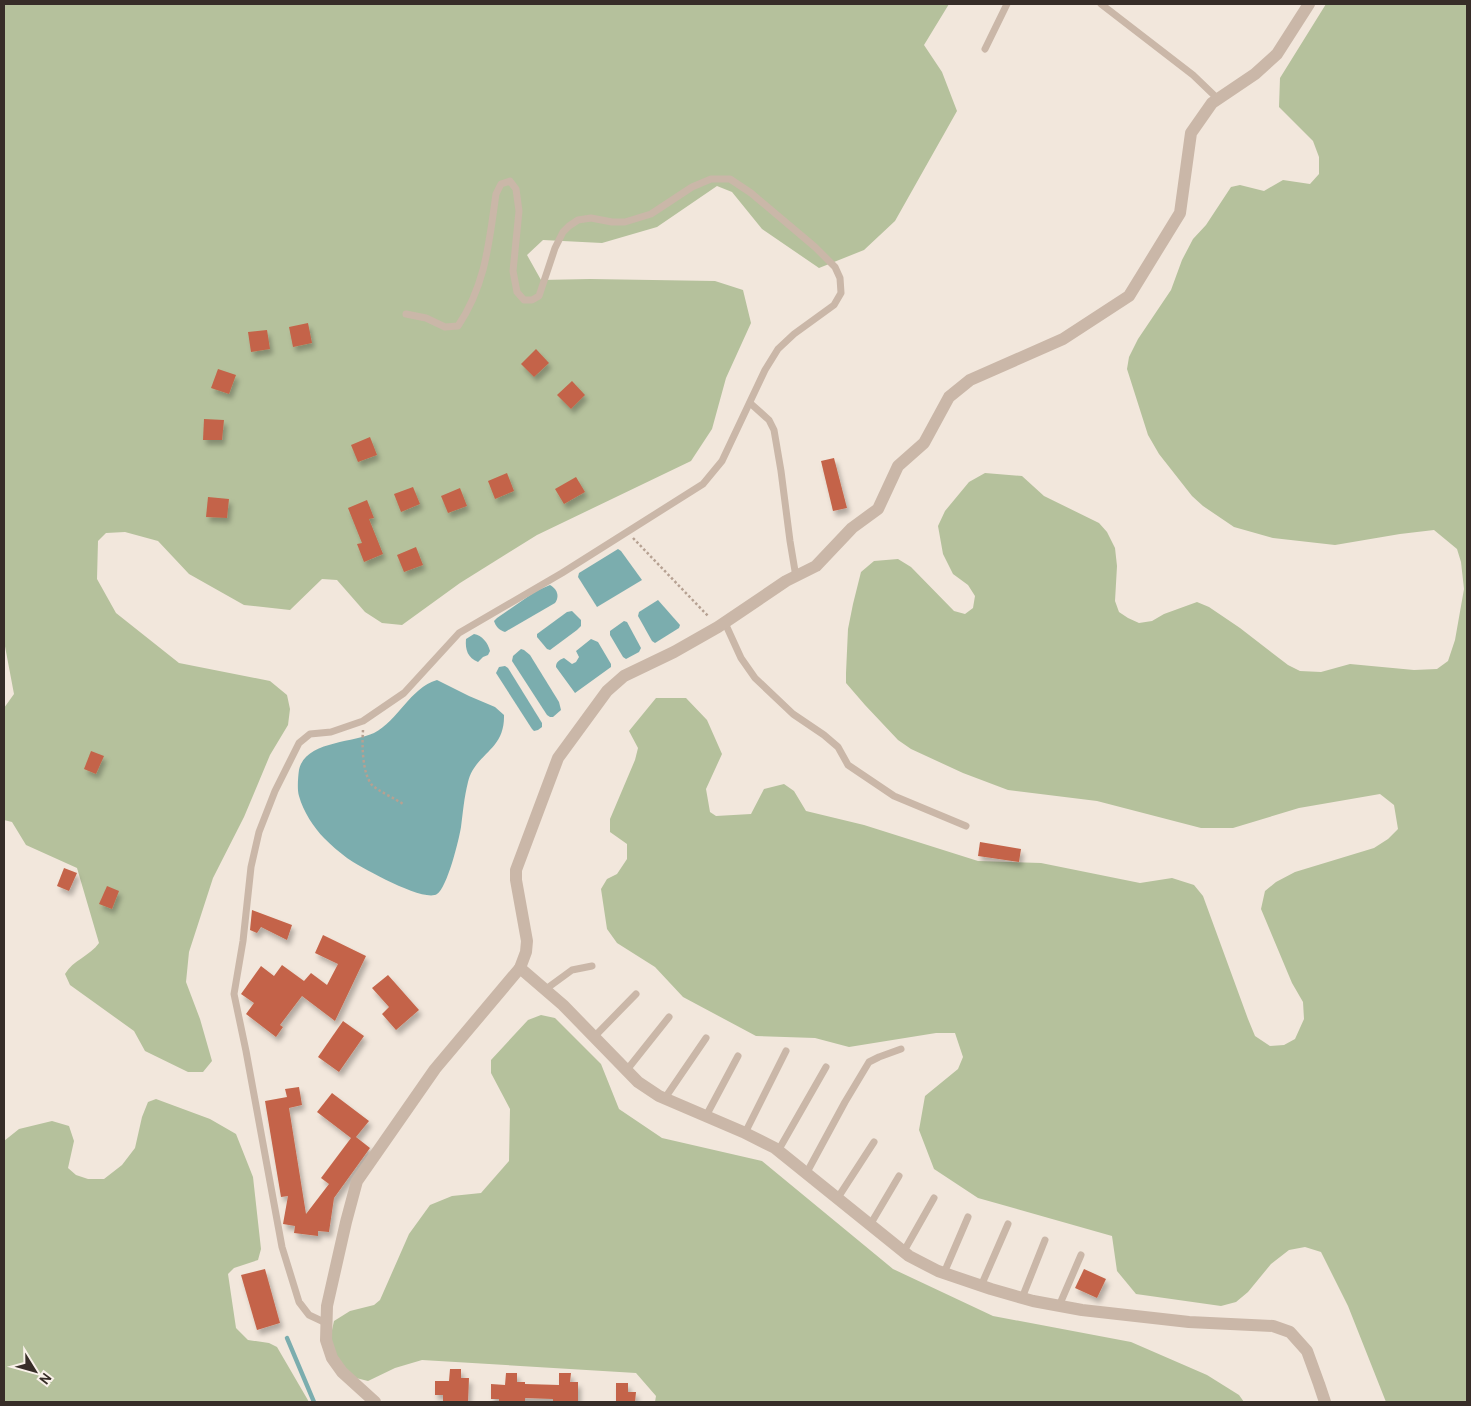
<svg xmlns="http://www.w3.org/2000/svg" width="1471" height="1406" font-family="Overpass,sans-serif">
<defs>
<filter id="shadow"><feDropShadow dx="3" dy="5" stdDeviation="2.5" flood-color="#0004"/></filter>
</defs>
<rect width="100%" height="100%" fill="#f2e7dc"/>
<g fill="#b5c19c">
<path d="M4,4H949L924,45L942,72L957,111L895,221L864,250L819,268L762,229L732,192L717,186L657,227L602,243L543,240L527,255L541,280L590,279L715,281L743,290L751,323L726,378L712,429L691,461L537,535L460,583L402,625L382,623L365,612L337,580L322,579L290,610L244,605L189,574L158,541L125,532L106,533L98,541L97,579L116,613L179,663L270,681L287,695L290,709L288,725L270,755L244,817L213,878L189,952L186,982L200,1019L212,1061L203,1072H188L145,1051L134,1031L70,985L65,974C73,960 90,956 99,943L77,868L26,845L12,822L4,820V708L14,694L4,641Z"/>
<polygon points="1326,4 1467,4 1467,1402 1386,1402 1348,1306 1321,1252 1305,1247 1289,1250 1271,1264 1248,1292 1236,1302 1221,1306 1136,1294 1117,1271 1112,1236 978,1198 934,1169 919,1130 925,1096 958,1069 963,1057 955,1033 936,1033 849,1047 815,1038 756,1036 683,997 655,967 617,943 607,929 601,889 607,879 617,874 627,859 627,844 610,832 610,819 635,760 638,748 629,731 656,698 686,698 707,720 722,754 706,789 710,812 716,816 751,814 764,789 784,784 794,791 806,811 864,825 978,861 1041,863 1140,883 1172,878 1194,885 1203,896 1248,1019 1255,1036 1270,1046 1284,1045 1295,1039 1304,1019 1303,1002 1292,983 1261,909 1265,891 1276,882 1295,872 1374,848 1388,839 1398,829 1394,805 1380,794 1299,808 1233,828 1201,828 1097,801 1008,790 963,773 911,749 898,740 865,705 846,683 846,673 848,629 853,604 861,572 874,561 898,559 911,567 954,611 965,614 973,608 975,596 968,585 953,574 943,554 938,526 945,511 969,482 985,473 1022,476 1044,496 1099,523 1107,532 1115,548 1117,566 1115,601 1119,612 1128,618 1139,623 1152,621 1164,614 1197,602 1209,607 1240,628 1288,665 1300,671 1321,672 1350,664 1414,670 1437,669 1448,661 1455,640 1464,589 1461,562 1457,549 1434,530 1400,534 1335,545 1273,538 1234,527 1203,506 1192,496 1159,454 1148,435 1127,369 1129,357 1138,339 1171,290 1182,260 1193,239 1206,225 1231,187 1240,185 1264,191 1283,180 1310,184 1319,174 1319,157 1313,141 1279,107 1280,78"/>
<polygon points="541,1015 555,1018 601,1064 619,1109 662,1138 762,1161 893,1269 993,1316 1131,1342 1207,1375 1239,1395 1244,1402 655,1402 656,1396 636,1373 422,1360 395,1368 368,1381 356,1378 343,1371 330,1339 334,1321 350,1311 374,1305 380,1300 409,1234 430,1205 452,1196 481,1193 509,1161 510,1109 491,1073 491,1060 528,1020"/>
<polygon points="156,1099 210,1119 236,1134 253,1177 261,1249 258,1260 234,1268 228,1274 236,1328 248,1340 269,1343 277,1347 309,1402 4,1402 4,1141 19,1129 52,1121 69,1126 74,1141 68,1168 76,1175 88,1179 104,1179 122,1165 135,1148 142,1117 148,1102"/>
</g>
<g fill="#7badae">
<polygon points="618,549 621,551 642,580 597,607 578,577 579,573"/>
<path d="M550,585C557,589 560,596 555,603L505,632C499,630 496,627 494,621L497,618L536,591Z"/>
<polygon points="658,600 680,625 679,628 655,643 652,641 638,616 639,612"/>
<polygon points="572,611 581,620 581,626 577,630 550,650 547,649 537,637 537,634 567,612"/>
<polygon points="624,621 627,622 641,648 639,652 626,659 623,657 610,635 610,631"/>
<path d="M474,634C482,635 488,643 490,651L488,655L483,657L478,662C468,658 465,650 466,639Z"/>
<path d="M591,639L598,642L611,664V667L575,693L556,667C556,662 559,660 564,658L572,664L576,662L579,657L576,651Z"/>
<polygon points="521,649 524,650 530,655 559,702 561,710 553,717 550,717 547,715 512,661 513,656"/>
<polygon points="505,666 508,668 542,723 542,727 538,730 534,731 532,729 496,673 499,667"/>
<path d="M437,680L469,696L495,707L504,715C505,751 475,753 468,782C464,798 463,812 461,827C459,840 447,888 437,894C424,903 360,867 347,858C339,852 331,845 324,838C314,828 303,811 299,796C297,790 298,777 299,770C305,741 353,743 374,733C398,721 410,688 437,680Z"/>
</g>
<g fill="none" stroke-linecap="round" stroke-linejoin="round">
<polyline stroke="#7badae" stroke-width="4.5" points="287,1338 314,1402"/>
</g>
<g fill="#c46448" filter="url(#shadow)">
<polygon points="308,323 312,343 293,347 289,327"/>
<polygon points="267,330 270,349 251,352 248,332"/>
<polygon points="536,349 549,363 534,377 521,364"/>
<polygon points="218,369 236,375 229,394 211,388"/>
<polygon points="572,381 585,395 571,409 557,395"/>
<polygon points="204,419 224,420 222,440 203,440"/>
<polygon points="370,437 377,455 358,462 351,445"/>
<polygon points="834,458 847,508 833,511 821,461"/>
<polygon points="507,473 514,491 495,499 488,481"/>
<polygon points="576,477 585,492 564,504 555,489"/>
<polygon points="413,487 420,504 401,512 394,494"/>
<polygon points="460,488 467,506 448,513 441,496"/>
<polygon points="208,497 229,499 227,518 206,517"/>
<polygon points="367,500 374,518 369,519 383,554 364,562 357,544 362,543 348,508"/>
<polygon points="416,547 423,565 404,572 397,555"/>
<polygon points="91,751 104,756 96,774 84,769"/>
<polygon points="980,842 1021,849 1019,862 978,856"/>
<polygon points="64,868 77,873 69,891 57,886"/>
<polygon points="107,886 119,891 112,909 99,904"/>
<polygon points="252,910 292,925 287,940 261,927 257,933 250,930"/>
<polygon points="323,935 366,956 335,1021 302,996 280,1025 283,1027 276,1037 246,1014 254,1003 241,994 261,966 274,976 282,965 304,981 311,973 327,985 338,964 315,953"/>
<polygon points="388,975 419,1010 396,1030 382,1014 389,1007 372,988"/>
<polygon points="343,1021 364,1036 339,1072 318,1057"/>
<polygon points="299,1087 302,1105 289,1108 306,1214 329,1184 321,1178 351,1138 317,1112 332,1093 369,1121 356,1137 370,1148 334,1198 329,1232 318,1231 318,1236 294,1233 295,1226 283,1224 288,1196 281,1197 265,1101 287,1097 285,1089"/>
<polygon points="265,1269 280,1323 257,1330 241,1275"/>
<polygon points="1084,1269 1106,1279 1097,1298 1075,1288"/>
<polygon points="450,1369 461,1369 461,1378 469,1378 468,1402 443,1402 443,1395 435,1395 435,1381 449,1381"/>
<polygon points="506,1373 517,1373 517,1382 525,1382 525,1384 559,1385 559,1373 571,1373 570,1382 578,1382 578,1402 553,1402 553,1399 525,1398 525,1402 499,1402 499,1399 491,1399 491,1384 505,1385"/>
<polygon points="616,1383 628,1383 628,1392 636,1392 635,1402 616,1402"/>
</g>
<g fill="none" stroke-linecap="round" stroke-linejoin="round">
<g stroke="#b6a192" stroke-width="2.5" stroke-dasharray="2.5 2.5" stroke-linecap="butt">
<polyline points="633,538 709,617"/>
<path d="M363,730C362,745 362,773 372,785C378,791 396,799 403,804"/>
</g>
<g stroke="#cab7a8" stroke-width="7">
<polyline points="1101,4 1193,75 1218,99"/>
<polyline points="985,49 1007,4"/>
<polyline points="750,403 769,420 774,430 781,471 790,541 796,577"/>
<polyline points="725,623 741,658 755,678 793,714 824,735 838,747 848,765 894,796 966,826"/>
<polyline points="546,989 572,970 592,966"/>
<polyline points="594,1037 636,994"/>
<polyline points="626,1071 669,1017"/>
<polyline points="665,1098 706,1038"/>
<polyline points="706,1116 738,1056"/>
<polyline points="745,1133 786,1051"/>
<polyline points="778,1151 826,1067"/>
<polyline points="806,1174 845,1102 869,1062 879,1057 901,1049"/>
<polyline points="837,1199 874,1142"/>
<polyline points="870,1225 899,1176"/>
<polyline points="904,1251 934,1198"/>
<polyline points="944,1273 968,1217"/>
<polyline points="981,1286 1008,1224"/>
<polyline points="1022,1298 1045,1240"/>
<polyline points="1059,1306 1081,1255"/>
<path d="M326,1323L309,1315L299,1302L282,1247L246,1051L234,994L243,941L251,867L259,832L275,791L299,743L310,734L331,732L363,721L404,693L459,633L562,573L703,484L722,461L765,370L778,349L794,334L834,305L841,293L840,278L835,267L815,247L751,193L730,179H711L692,187L651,214L625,222H612L591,218L578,220L569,226L563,232L555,248L539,296L532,300H524L517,292L513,271L519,211L516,189L510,181L501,184L496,194C489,242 486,284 458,326L445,327L426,318L406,314"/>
</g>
<g stroke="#cab7a8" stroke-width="12">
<polyline points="520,968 563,1005 638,1082 659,1096 743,1132 775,1148 909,1256 938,1271 991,1289 1033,1301 1082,1310 1189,1322 1273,1326 1290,1332 1307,1351 1319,1384 1325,1402"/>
<polyline points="375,1402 342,1372 332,1358 326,1340 327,1306 346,1222 357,1181 435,1069 520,968 526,952 527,941 516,880 516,870 558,758 607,691 624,676 674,652 718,627 786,581 816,566 852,528 878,509 898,466 924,443 949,397 970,380 1063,339 1129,296 1180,213 1191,133 1212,103 1255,74 1277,54 1309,4"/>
</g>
</g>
<rect width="1471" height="1406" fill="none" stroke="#372d28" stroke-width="10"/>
<g transform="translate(35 1371) rotate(127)" stroke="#f9f1e9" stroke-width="4" paint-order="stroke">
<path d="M0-4L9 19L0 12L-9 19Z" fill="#372d28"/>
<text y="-8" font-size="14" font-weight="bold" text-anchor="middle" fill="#372d28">N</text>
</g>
</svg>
